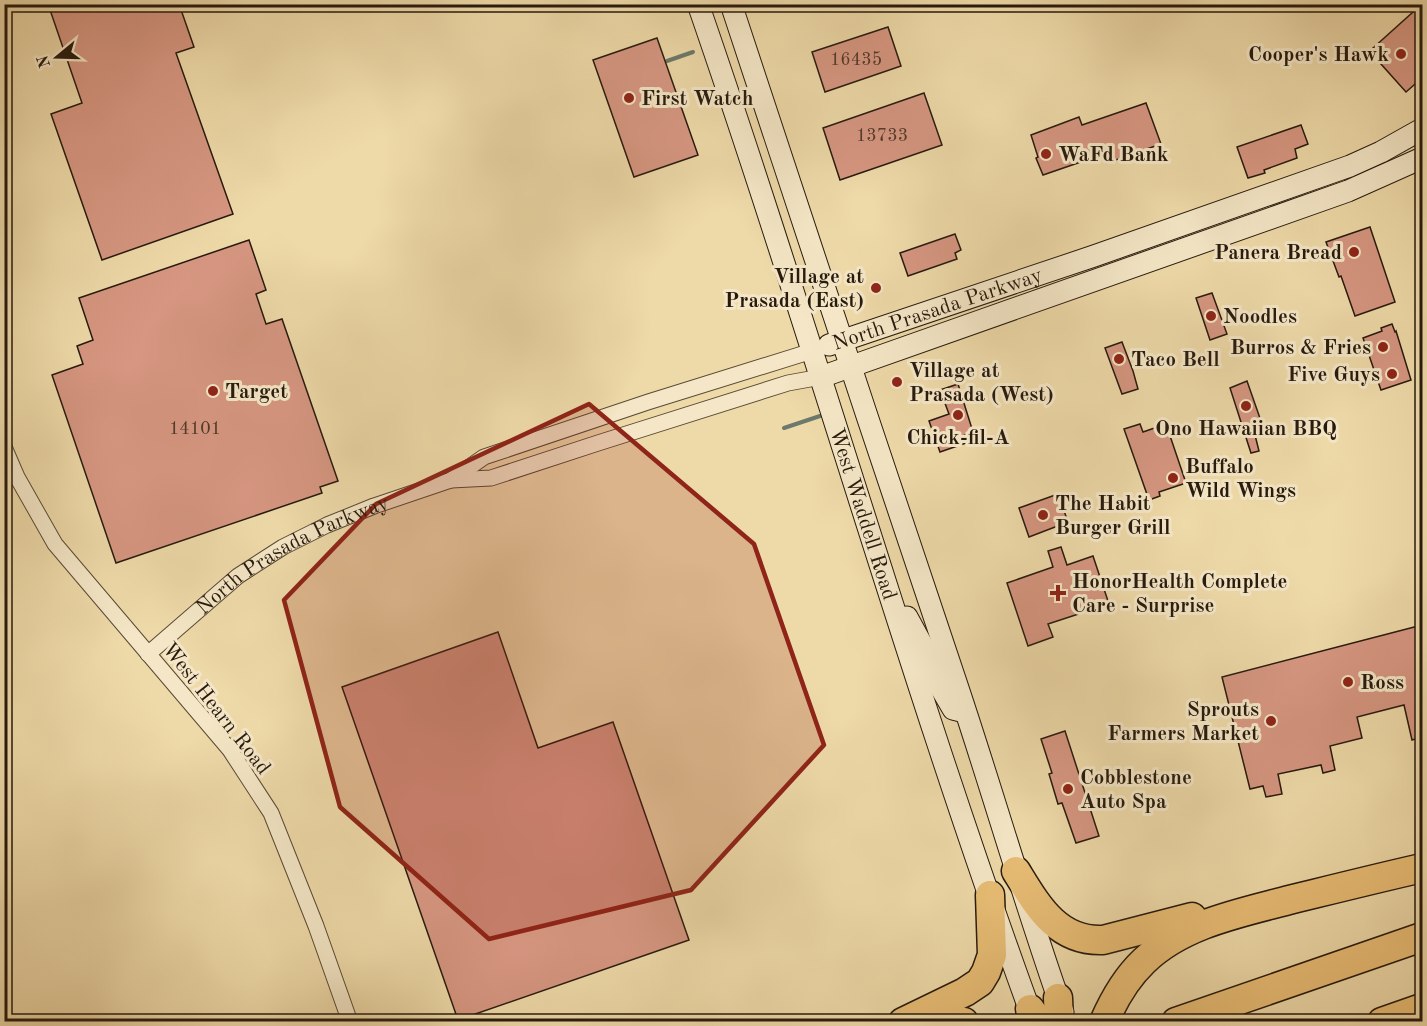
<svg xmlns="http://www.w3.org/2000/svg" width="1427" height="1026" font-family="'Old Standard TT',serif">
<rect width="100%" height="100%" fill="#eed9a8"/>
<filter id="stains"><feTurbulence type="fractalNoise" baseFrequency=".00333" numOctaves="4"/><feColorMatrix values="0 0 0 0 .2 0 0 0 0 .09 0 0 0 0 .02 0 0 0 .5 -.17"/></filter>
<radialGradient id="worn" r=".72"><stop offset=".6" stop-color="#630" stop-opacity="0"/><stop offset="1" stop-color="#630" stop-opacity=".3"/></radialGradient>
<g fill="none" stroke-linecap="round" stroke-linejoin="round">
<g stroke="#6c796d" stroke-width="4">
<polyline points="667,61 693,52"/>
<polyline points="784,428 820,416"/>
</g>
</g>
<g fill="#d69681" stroke="#261a0e" stroke-width="1.5">
<polygon points="48,4 179,4 194,47 176,53 233,214 102,260 51,114 82,103"/>
<polygon points="1422,4 1422,78 1406,92 1381,64 1385,61 1373,48"/>
<polygon points="888,27 901,66 825,92 812,52"/>
<polygon points="657,38 698,155 634,177 593,60"/>
<polygon points="924,93 942,145 840,180 823,128"/>
<polygon points="1146,103 1161,144 1107,163 1104,154 1043,175 1036,158 1038,157 1031,135 1079,117 1082,125"/>
<polygon points="1301,125 1308,144 1295,149 1297,158 1264,170 1265,173 1248,178 1237,147"/>
<polygon points="1370,227 1395,302 1355,316 1341,276 1339,277 1326,242"/>
<polygon points="955,234 961,250 955,253 957,259 908,276 900,253"/>
<polygon points="249,240 266,290 256,294 266,324 282,319 338,481 320,487 322,493 116,563 52,375 83,364 77,346 93,340 79,298"/>
<polygon points="1212,293 1227,334 1210,340 1196,298"/>
<polygon points="1392,324 1395,332 1396,331 1411,380 1381,390 1363,338 1382,331 1381,328"/>
<polygon points="1122,342 1133,371 1138,389 1122,394 1105,348"/>
<polygon points="1247,381 1262,424 1253,427 1259,451 1251,453 1230,388"/>
<polygon points="958,384 973,432 963,436 966,443 940,452 929,421 949,414 940,390"/>
<polygon points="1140,424 1143,432 1166,424 1186,483 1159,492 1160,496 1149,500 1124,429"/>
<polygon points="1058,494 1068,522 1029,537 1019,508"/>
<polygon points="1061,547 1067,565 1093,556 1109,604 1048,624 1053,637 1028,646 1007,583 1053,567 1048,551"/>
<polygon points="1422,625 1422,737 1412,740 1404,705 1357,717 1362,738 1330,746 1335,770 1323,773 1321,765 1278,774 1282,794 1266,797 1263,786 1250,789 1222,677"/>
<polygon points="498,632 538,748 613,722 689,940 458,1020 342,687"/>
<polygon points="1065,731 1099,836 1076,843 1062,803 1058,804 1049,774 1052,773 1041,739"/>
</g>
<g fill="none" stroke-linecap="round" stroke-linejoin="round">
<defs>
<g id="street">
<polyline points="4,447 17,477 55,544 230,750 271,813 316,926 350,1022"/>
<polyline points="451,480 491,478 598,443 788,383 821,377"/>
<path id="s1" d="M148,654L238,576L283,547L327,525L374,506L451,480L484,457L648,402L812,351"/>
</g>
<g id="secondary">
<path id="s2" d="M698,4C815,342 911,686 1034,1022"/>
<path d="M731,4C805,233 882,460 958,688C994,796 1025,905 1063,1012"/>
<path id="s3" d="M829,345L1094,256L1350,166L1381,152L1422,129"/>
<polyline points="821,377 1348,191 1422,158"/>
<polyline points="907,617 925,650 939,685 953,709 965,712"/>
</g>
<g id="highway">
<path d="M1016,871C1037,905 1057,942 1103,940L1192,917"/>
<polyline points="1058,998 1059,1022"/>
<polyline points="1030,1009 1039,1022"/>
<polyline points="903,1022 965,992 980,982 986,972 992,955 990,895"/>
<polyline points="920,1022 940,1020 964,1022"/>
<path d="M1104,1022C1114,999 1126,978 1144,961C1182,924 1240,913 1289,900C1334,889 1378,878 1422,868"/>
<polyline points="1176,1022 1422,937"/>
<polyline points="1382,1022 1422,1008"/>
</g>
</defs>
<use href="#street" stroke="#584a34" stroke-width="17"/>
<use href="#secondary" stroke="#261a0e" stroke-width="23"/>
<use href="#highway" stroke="#261a0e" stroke-width="31"/>
<use href="#street" stroke="#f4e6c6" stroke-width="15"/>
<use href="#secondary" stroke="#f4e6c6" stroke-width="21"/>
<use href="#highway" stroke="#e7bc74" stroke-width="28"/>
</g>
<path fill="#8f2418" fill-opacity="0.2" stroke="#8f2418" stroke-width="4.5" stroke-linejoin="round" d="M589,404L754,544L824,745L691,890L489,939L340,807L284,600L376,504Z"/>
<g fill="#8f2418" stroke="#f4e6c6" stroke-width="2">
<circle cx="1401" cy="54" r="6"/>
<circle cx="629" cy="98" r="6"/>
<circle cx="1046" cy="154" r="6"/>
<circle cx="1354" cy="252" r="6"/>
<circle cx="876" cy="288" r="6"/>
<circle cx="1211" cy="316" r="6"/>
<circle cx="1383" cy="347" r="6"/>
<circle cx="1119" cy="359" r="6"/>
<circle cx="1392" cy="374" r="6"/>
<circle cx="897" cy="382" r="6"/>
<circle cx="213" cy="391" r="6"/>
<circle cx="1246" cy="406" r="6"/>
<circle cx="958" cy="415" r="6"/>
<circle cx="1173" cy="478" r="6"/>
<circle cx="1043" cy="515" r="6"/>
<path d="M1055 584h6v6h6v6h-6v6h-6v-6h-6v-6h6z"/>
<circle cx="1348" cy="682" r="6"/>
<circle cx="1271" cy="721" r="6"/>
<circle cx="1068" cy="789" r="6"/>
</g>
<g text-anchor="middle" stroke-width="6" stroke-linejoin="round" paint-order="stroke">
<g font-size="18" fill="#52392b">
<text x="856" y="65">16435</text>
<text x="882" y="141">13733</text>
<text x="195" y="434">14101</text>
</g>
<g font-size="21" font-weight="bold" fill="#261a0e" stroke="#f4e6c6" text-anchor="start">
<text x="1389" y="61" text-anchor="end">Cooper's Hawk</text>
<text x="641" y="105">First Watch</text>
<text x="1058" y="161">WaFd Bank</text>
<text x="1342" y="259" text-anchor="end">Panera Bread</text>
<text x="864" y="283" text-anchor="end">Village at<tspan x="864" dy="24">Prasada (East)</tspan></text>
<text x="1223" y="323">Noodles</text>
<text x="1371" y="354" text-anchor="end">Burros &amp; Fries</text>
<text x="1131" y="366">Taco Bell</text>
<text x="909" y="377">Village at<tspan x="909" dy="24">Prasada (West)</tspan></text>
<text x="1380" y="381" text-anchor="end">Five Guys</text>
<text x="225" y="398">Target</text>
<text x="1246" y="435" text-anchor="middle">Ono Hawaiian BBQ</text>
<text x="958" y="444" text-anchor="middle">Chick-fil-A</text>
<text x="1185" y="473">Buffalo<tspan x="1185" dy="24">Wild Wings</tspan></text>
<text x="1055" y="510">The Habit<tspan x="1055" dy="24">Burger Grill</tspan></text>
<text x="1072" y="588">HonorHealth Complete<tspan x="1072" dy="24">Care - Surprise</tspan></text>
<text x="1360" y="689">Ross</text>
<text x="1259" y="716" text-anchor="end">Sprouts<tspan x="1259" dy="24">Farmers Market</tspan></text>
<text x="1080" y="784">Cobblestone<tspan x="1080" dy="24">Auto Spa</tspan></text>
</g>
<g font-size="21" fill="#261a0e" stroke="#f4e6c6">
<text dy="7" stroke="none"><textPath href="#s3" startOffset="114">North Prasada Parkway</textPath></text>
<text dy="7" stroke="none"><textPath href="#s2" startOffset="536">West Waddell Road</textPath></text>
<text dy="7" stroke="none"><textPath href="#s1" startOffset="177">North Prasada Parkway</textPath></text>
<text transform="translate(217 708) rotate(52)" y="7">West Hearn Road</text>
</g>
</g>
<rect width="1427" height="1026" fill="none" stroke="#eed9a8" stroke-width="24"/>
<rect x="6" y="6" width="1415" height="1014" fill="none" stroke="#261a0e" stroke-width="3"/>
<rect x="12" y="12" width="1403" height="1002" fill="none" stroke="#261a0e" stroke-width="1.5"/>
<g transform="translate(57 57) rotate(251)" stroke="#f4e6c6" stroke-width="4.5" paint-order="stroke">
<path d="M0-4.5L10 22L0 15L-10 22Z" fill="#261a0e"/>
<text y="-9" font-size="16" font-weight="bold" text-anchor="middle" fill="#261a0e">N</text>
</g>
<rect width="100%" height="100%" filter="url(#stains)"/>
<rect width="100%" height="100%" fill="url(#worn)"/>
</svg>
